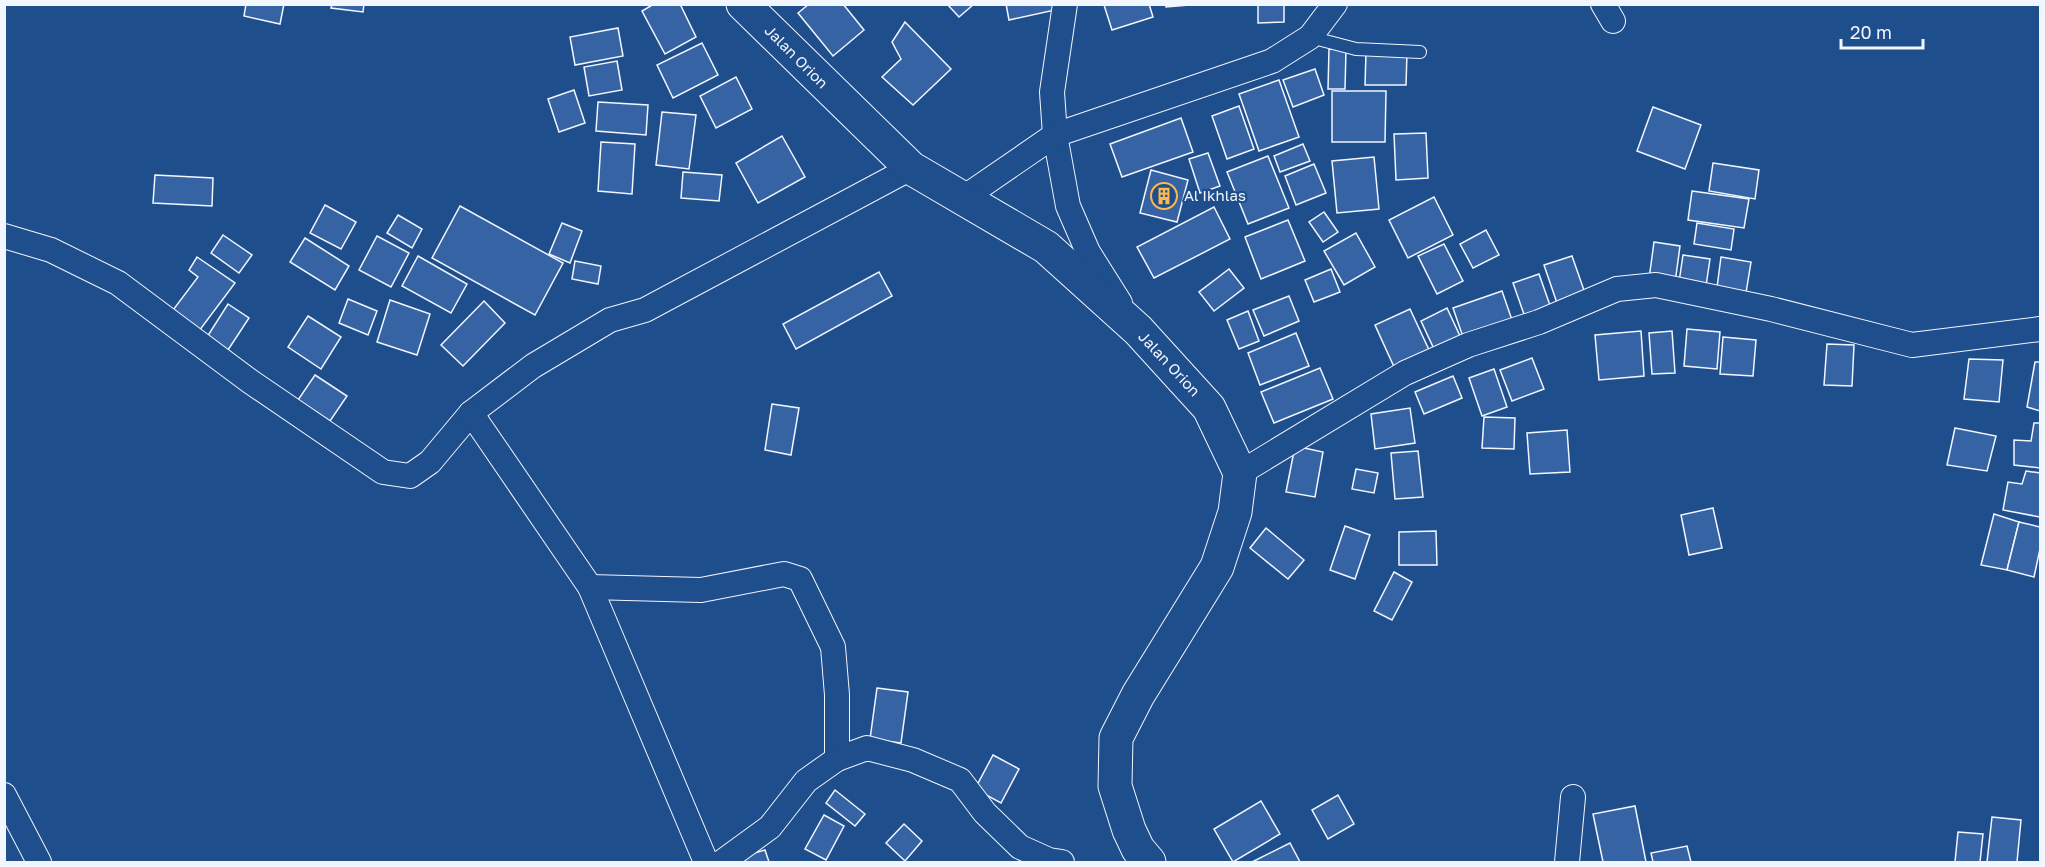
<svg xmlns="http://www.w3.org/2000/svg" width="2045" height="867" font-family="'Golos Text',sans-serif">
<rect width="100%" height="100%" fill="#1f4e8c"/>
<g fill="#3563a3" stroke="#f2f6ff" stroke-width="1.5">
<polygon points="246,4 284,4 280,24 244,16"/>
<polygon points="332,4 364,4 363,12 331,8"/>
<polygon points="654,4 680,4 696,37 665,54 642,11"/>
<polygon points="809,4 843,4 864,30 833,56 798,13"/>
<polygon points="947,4 974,4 959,17"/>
<polygon points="1006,4 1054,4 1055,10 1009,20"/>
<polygon points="1149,4 1153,17 1112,30 1104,5"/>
<polygon points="1166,4 1202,4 1166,7"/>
<polygon points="1258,4 1284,4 1284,22 1258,23"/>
<polygon points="905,22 951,69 913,105 882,77 901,59 892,42"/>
<polygon points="618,28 623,56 575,65 570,37"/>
<polygon points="702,43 718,75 673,98 657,65"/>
<polygon points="1329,49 1346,50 1345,89 1328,89"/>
<polygon points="1366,53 1407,53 1406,85 1365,85"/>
<polygon points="617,61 622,90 589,96 584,67"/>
<polygon points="1315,69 1324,95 1293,107 1283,80"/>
<polygon points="736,77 752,109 716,128 700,96"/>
<polygon points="1279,80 1299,137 1259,151 1239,94"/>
<polygon points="574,90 585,123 559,132 548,99"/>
<polygon points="1332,91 1386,91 1385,142 1332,142"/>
<polygon points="598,102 648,105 646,135 596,131"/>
<polygon points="1239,106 1254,149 1227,159 1212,116"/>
<polygon points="1653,107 1701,125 1685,169 1637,151"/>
<polygon points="662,112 696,115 689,169 656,165"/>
<polygon points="1181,118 1193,152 1122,177 1110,144"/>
<polygon points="1426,133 1428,178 1396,180 1394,134"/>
<polygon points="782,136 805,177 758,203 736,163"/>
<polygon points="601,142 635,144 632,194 598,191"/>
<polygon points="1303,144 1310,161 1280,172 1274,156"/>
<polygon points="1208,153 1220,186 1200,193 1189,159"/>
<polygon points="1268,156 1289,208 1248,224 1227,172"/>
<polygon points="1374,157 1379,209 1337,213 1332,161"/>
<polygon points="1713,163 1759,170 1755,199 1709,191"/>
<polygon points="1314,164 1326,193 1296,205 1285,176"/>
<polygon points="1151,170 1188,180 1177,222 1140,213"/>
<polygon points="683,172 722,175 719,201 681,198"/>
<polygon points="155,175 213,178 212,206 153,203"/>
<polygon points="1692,191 1749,199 1744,228 1688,220"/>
<polygon points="1434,197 1453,235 1408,258 1389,220"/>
<polygon points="325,205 356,222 341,249 310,233"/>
<polygon points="460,206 563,263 535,315 432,258"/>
<polygon points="1214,207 1230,239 1154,278 1137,247"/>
<polygon points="1324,212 1338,232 1323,242 1309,222"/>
<polygon points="398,215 422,229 412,248 387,233"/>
<polygon points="1288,220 1305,261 1261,279 1245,237"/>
<polygon points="562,223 582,231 570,263 549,254"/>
<polygon points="1697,223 1734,229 1731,250 1694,244"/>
<polygon points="1486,230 1499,255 1473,268 1460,244"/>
<polygon points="1356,233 1375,267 1344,285 1324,251"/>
<polygon points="223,235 252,255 239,273 211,253"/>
<polygon points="377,236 409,253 391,287 359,270"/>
<polygon points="305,238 349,266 335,290 290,262"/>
<polygon points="1654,242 1680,246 1675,283 1649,279"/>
<polygon points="1444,244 1463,281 1437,294 1418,256"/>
<polygon points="1683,255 1710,259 1706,286 1679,282"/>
<polygon points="418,256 467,284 451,313 402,286"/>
<polygon points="1572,256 1586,296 1558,306 1544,265"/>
<polygon points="197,257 235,283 199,331 173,310 198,277 189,270"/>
<polygon points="1721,257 1751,262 1745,299 1716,295"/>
<polygon points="575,261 601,266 598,284 572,279"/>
<polygon points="1229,269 1244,288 1214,311 1199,292"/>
<polygon points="1331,269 1340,292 1314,302 1305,280"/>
<polygon points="879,272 892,296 796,349 783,324"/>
<polygon points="1539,274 1552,311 1526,320 1513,283"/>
<polygon points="1502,291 1512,320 1463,337 1453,308"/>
<polygon points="1289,296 1299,321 1264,336 1253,310"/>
<polygon points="348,299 377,311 368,335 339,323"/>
<polygon points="390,300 430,314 417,355 377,342"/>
<polygon points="484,301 505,323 463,366 441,345"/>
<polygon points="228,304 249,318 228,350 207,337"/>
<polygon points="1447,308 1460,336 1434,349 1421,321"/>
<polygon points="1410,309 1430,352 1395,369 1375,325"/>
<polygon points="1248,311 1259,341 1239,349 1227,320"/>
<polygon points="308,316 341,337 321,369 288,347"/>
<polygon points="1687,329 1720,332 1717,369 1684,366"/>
<polygon points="1641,331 1644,376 1599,380 1595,335"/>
<polygon points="1672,331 1675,373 1652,374 1649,333"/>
<polygon points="1296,333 1309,366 1260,385 1248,353"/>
<polygon points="1723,337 1756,340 1753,376 1720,374"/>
<polygon points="1827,344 1854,345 1852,386 1824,385"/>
<polygon points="1532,358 1544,389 1512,401 1500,370"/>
<polygon points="1969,359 2003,360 1999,402 1964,399"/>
<polygon points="2035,362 2040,362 2040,411 2027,407"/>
<polygon points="1320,368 1333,399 1274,423 1261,392"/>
<polygon points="1494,369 1507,407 1482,416 1469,378"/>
<polygon points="315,375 347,396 330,421 298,400"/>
<polygon points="1453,376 1462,398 1424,414 1415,392"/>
<polygon points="772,404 799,408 791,455 765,450"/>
<polygon points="1410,408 1415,443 1375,449 1371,414"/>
<polygon points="1484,417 1515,418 1514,449 1482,448"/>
<polygon points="2034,423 2040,423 2040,468 2014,465 2014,440 2031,441"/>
<polygon points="1955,428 1996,436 1987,471 1947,465"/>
<polygon points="1567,430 1570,472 1530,474 1527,433"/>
<polygon points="1295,446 1323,452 1315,497 1286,492"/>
<polygon points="1418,451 1423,497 1395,499 1391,453"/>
<polygon points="1356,469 1378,473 1374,493 1352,489"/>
<polygon points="2026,471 2040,473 2040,517 2003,510 2008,482 2022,484"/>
<polygon points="1713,508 1722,548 1689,555 1681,515"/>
<polygon points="1994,514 2019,522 2007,570 1981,565"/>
<polygon points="2019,522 2040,527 2040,549 2034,577 2007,570"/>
<polygon points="1345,526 1370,535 1355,579 1330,570"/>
<polygon points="1266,528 1304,560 1288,579 1250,548"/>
<polygon points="1436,531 1437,565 1399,565 1399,532"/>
<polygon points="1394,572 1412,582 1392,620 1374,611"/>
<polygon points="877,688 908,692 901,743 870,739"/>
<polygon points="993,755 1019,769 1001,803 975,789"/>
<polygon points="835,790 865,814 855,826 826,803"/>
<polygon points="1338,795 1354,824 1328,839 1312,810"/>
<polygon points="1261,801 1280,834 1233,862 1214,829"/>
<polygon points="1635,806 1646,862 1603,862 1593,814"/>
<polygon points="824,815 844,826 826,860 805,849"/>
<polygon points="1992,817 2021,820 2017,862 1987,862"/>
<polygon points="904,824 922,841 905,861 886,843"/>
<polygon points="1958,832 1983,834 1980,862 1955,862"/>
<polygon points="1290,843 1300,862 1252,862"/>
<polygon points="1687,846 1691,862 1653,862 1651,853"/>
<polygon points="765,850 769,862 731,862 731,860"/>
</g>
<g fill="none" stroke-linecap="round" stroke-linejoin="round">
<defs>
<polyline id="lane" points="1310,37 1356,49 1420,52"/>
<g id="street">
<polyline points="1065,4 1052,92 1055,135 1068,206 1088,252 1120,303"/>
<polyline points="1603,4 1613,21"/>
<polyline points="962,199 1055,135 1272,61 1310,37 1335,4"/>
<polyline points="4,236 51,250 118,283 251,382 383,472 410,476 430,462 471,413 533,366 610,320 645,310 911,168"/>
<polyline points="471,413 590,587 706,862"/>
<polyline points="1240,473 1405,373 1468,345 1539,322 1617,289 1656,285 1771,309 1912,345 2040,329"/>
<polyline points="590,587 701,590 784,574 800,579 833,647 837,695 837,759"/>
<polyline points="4,795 39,862"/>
<polyline points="722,862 770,827 806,781 837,759 867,748 913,760 960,780 985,813 1020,847 1049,860 1062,862"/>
<polyline points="1567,862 1573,797"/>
</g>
<polyline id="highway" points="743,4 911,168 1046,247 1138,330 1209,408 1240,473 1235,512 1217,567 1138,695 1116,738 1115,786 1129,830 1138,849 1149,862"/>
</defs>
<use href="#lane" stroke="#f2f6ff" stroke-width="14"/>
<use href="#street" stroke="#f2f6ff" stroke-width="26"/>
<use href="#highway" stroke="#f2f6ff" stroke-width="35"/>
<use href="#lane" stroke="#1f4e8c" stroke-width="12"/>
<use href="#street" stroke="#1f4e8c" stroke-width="24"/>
<use href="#highway" stroke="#1f4e8c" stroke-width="33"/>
</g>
<defs>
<symbol id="building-ring" viewBox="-11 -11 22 22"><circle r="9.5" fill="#1f4e8c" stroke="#ffb74d" stroke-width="1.5"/><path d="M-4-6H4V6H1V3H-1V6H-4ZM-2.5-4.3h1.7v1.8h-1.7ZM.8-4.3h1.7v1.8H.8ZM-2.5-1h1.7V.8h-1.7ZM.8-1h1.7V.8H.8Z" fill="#ffb74d"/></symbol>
</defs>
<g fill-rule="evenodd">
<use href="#building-ring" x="1149" y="181" width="30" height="30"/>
</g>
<g text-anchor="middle" stroke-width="4.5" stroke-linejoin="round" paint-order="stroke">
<g font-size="15" fill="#f2f6ff" stroke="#1f4e8c">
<text transform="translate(796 57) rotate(45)" y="5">Jalan Orion</text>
<text transform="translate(1169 364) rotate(47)" y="5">Jalan Orion</text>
</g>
<g font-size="15" fill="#f2f6ff" stroke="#1f4e8c" text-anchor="start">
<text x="1184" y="201">Al Ikhlas</text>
</g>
</g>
<rect width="2045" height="867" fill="none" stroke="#f2f6ff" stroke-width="12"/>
<path d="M1841 39v9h82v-9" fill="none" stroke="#f2f6ff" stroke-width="3"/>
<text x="1850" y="39" font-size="18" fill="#f2f6ff" stroke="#1f4e8c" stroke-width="4.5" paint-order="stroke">20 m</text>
</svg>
